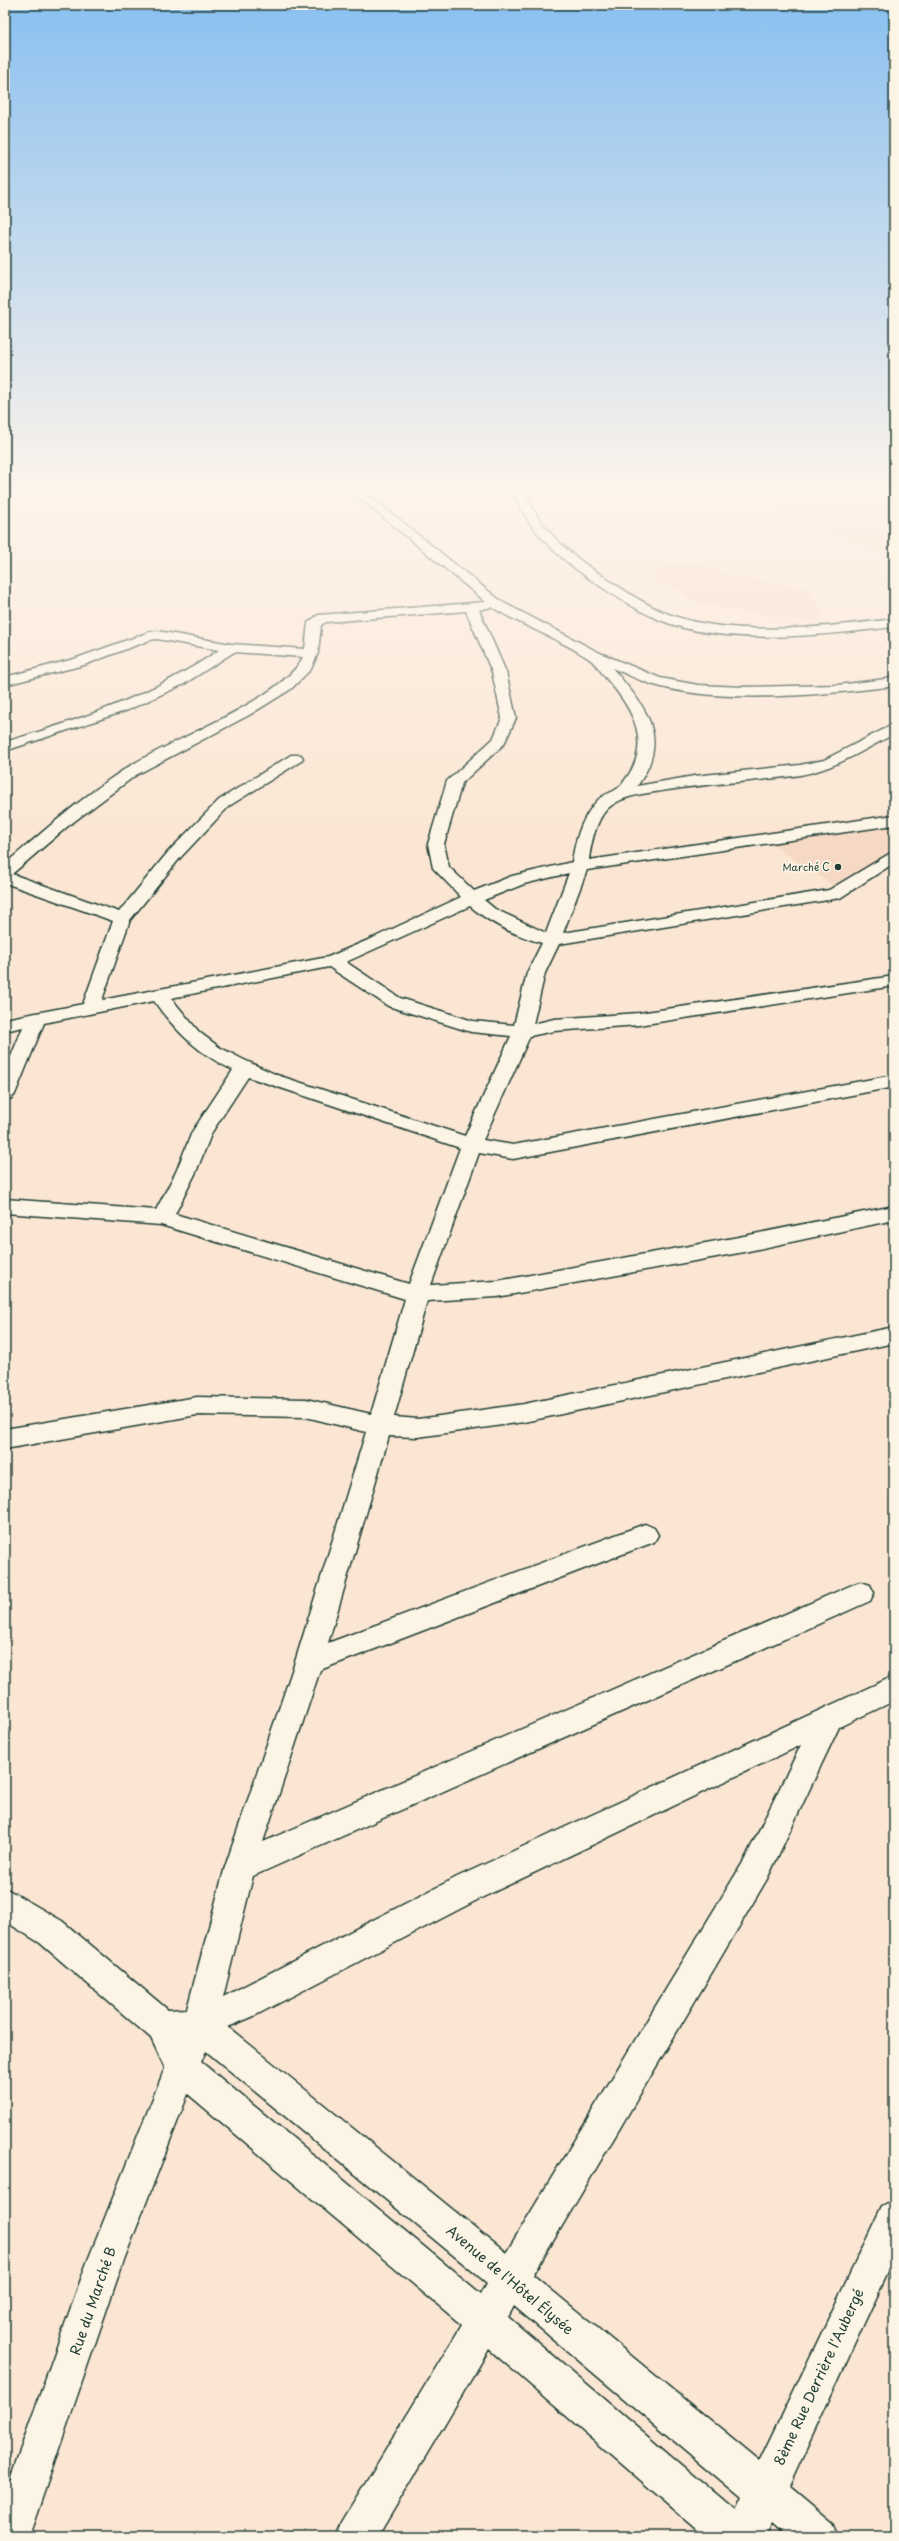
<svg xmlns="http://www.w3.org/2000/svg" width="899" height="2541" font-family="'Playpen Sans',sans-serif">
<rect width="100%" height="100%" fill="#fbe6d3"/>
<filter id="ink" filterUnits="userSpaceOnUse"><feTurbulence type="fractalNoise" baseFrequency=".025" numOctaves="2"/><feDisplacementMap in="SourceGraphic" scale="8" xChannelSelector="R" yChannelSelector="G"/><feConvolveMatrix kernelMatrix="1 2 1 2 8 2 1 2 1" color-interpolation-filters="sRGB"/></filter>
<g filter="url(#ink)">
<g fill="#f6d9c4">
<polygon points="796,485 894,485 894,556 773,515"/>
<polygon points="696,563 731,575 808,589 824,616 812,621 785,618 708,605 689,599 682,592 652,580 657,570 673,564"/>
<polygon points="894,813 894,850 838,889 755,833"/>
</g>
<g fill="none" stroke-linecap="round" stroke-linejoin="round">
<defs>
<g id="minor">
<path d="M344,485H356L502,602L600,653L660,678L698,685L743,687L838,685L894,678V686C825,695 717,705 651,684C638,680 625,673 612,668C646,707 672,738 637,786L694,776L800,765L824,760L894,724V734C863,750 835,769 800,775C754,782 707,783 661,791C644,794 626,795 612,805C597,814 591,843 589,860L894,815V825L587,870L563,933L829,890L894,851V863L840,898L834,899L559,944L545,973L533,1024L554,1019L639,1013L894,976V986L639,1025L554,1031L530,1036L483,1140L513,1145L894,1075V1087L513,1159L479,1153L431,1285L497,1281L744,1236L894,1206V1220L744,1252L497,1297L427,1301L394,1417L418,1419L524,1404L894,1327V1343L524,1422L418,1437L389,1436L328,1643L645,1524L654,1528L658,1535L654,1542L320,1670L263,1842L852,1585L861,1582L870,1585L874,1593L870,1601L253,1876L223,1997L457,1877L894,1676V1701L839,1727L767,1879L533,2275L760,2462L882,2207L894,2201V2258L789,2486L832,2522L838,2536H787L772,2523L765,2536H705L489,2349L378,2536H336L342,2522L462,2325L188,2094L122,2265L29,2536H5V2493L86,2265L165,2068L151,2038L40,1943L5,1921V1888L62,1921L168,2010L187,2009L225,1867L295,1662L366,1432L306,1417L197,1415L5,1449V1429L197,1397L306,1399L371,1414L405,1299L161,1225L5,1213V1199L156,1210L176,1172L192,1132L233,1070C199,1054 176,1032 154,1001L44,1023L15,1094L12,1098L5,1100V1071L23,1027L5,1031V1019L83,1004L113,921L5,883V864C44,831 82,797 125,769C167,741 283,700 303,657L234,652L184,684L128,710L5,751V742C80,720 154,695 219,650L157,639L150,640L84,665L5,685V677L74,659L150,632L157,631L231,644L305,649L308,623L318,615L486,602ZM492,607C522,626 558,638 588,658C595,662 601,672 606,678C633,709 653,743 625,780C616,794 608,791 599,799C582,815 575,841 572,862L512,876L474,891L449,867L444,844L462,783L504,744L516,718L506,672L479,610ZM466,611L492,672L502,718L493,739L447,781L428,844L433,868L461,897L373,938L328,957L102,1000L130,920L180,858L229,806L301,761L303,758L301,755H291L219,800L168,852L119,912L12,874L68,826L136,775L251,714L291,689L311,669L318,653L321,625L326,622ZM569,873L546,933L495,909L484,900L524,884ZM470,906C490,923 516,936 542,943L527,973L514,1025L473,1021L400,998L346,962ZM329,967L388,1006L471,1032L511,1036L465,1136L277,1075L242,1059L219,1047L199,1032L171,998ZM248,1077L460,1148L409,1284L175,1214L196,1172L212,1132ZM801,1745L745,1859L506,2253L228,2027L254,2016L479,1899ZM206,2051L487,2283L481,2294L201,2062ZM514,2306L742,2498L736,2511L508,2317Z"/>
<path d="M511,485H522C535,523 563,549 595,571C619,587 644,605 671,615C735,638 828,627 894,619V627C825,635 725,647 660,620C634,609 610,593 587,577C553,553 524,525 511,485Z"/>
</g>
</defs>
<use href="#minor" stroke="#1f3d34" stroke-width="3"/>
<use href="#minor" fill="#fcf5e5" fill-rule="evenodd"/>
</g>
</g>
<linearGradient id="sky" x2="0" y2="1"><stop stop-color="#8ac0f0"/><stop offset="0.58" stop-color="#fdf4eb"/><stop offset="1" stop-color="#fdf4eb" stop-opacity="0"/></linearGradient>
<rect width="899" height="841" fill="url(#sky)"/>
<circle fill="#1f3d34" stroke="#fcf5e5" stroke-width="1.5" cx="838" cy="867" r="4"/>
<g text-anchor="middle" stroke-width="3.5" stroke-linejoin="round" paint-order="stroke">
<g font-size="10" fill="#1f3d34" stroke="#fcf5e5" text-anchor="end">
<text x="830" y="871">Marché C</text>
</g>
<g font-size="14" fill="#1f3d34" stroke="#fcf5e5">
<text transform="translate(510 2280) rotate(40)" y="5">Avenue de l'Hôtel Élysée</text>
<text transform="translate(93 2301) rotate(-71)" y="5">Rue du Marché B</text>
<text transform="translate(819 2377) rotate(-65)" y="5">8ème Rue Derrière l'Aubergé</text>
</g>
</g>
<rect width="899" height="2541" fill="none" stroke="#fcf5e5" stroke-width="20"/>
<rect x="10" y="10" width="879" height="2521" fill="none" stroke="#1f3d34" stroke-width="1.5" filter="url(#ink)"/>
</svg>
